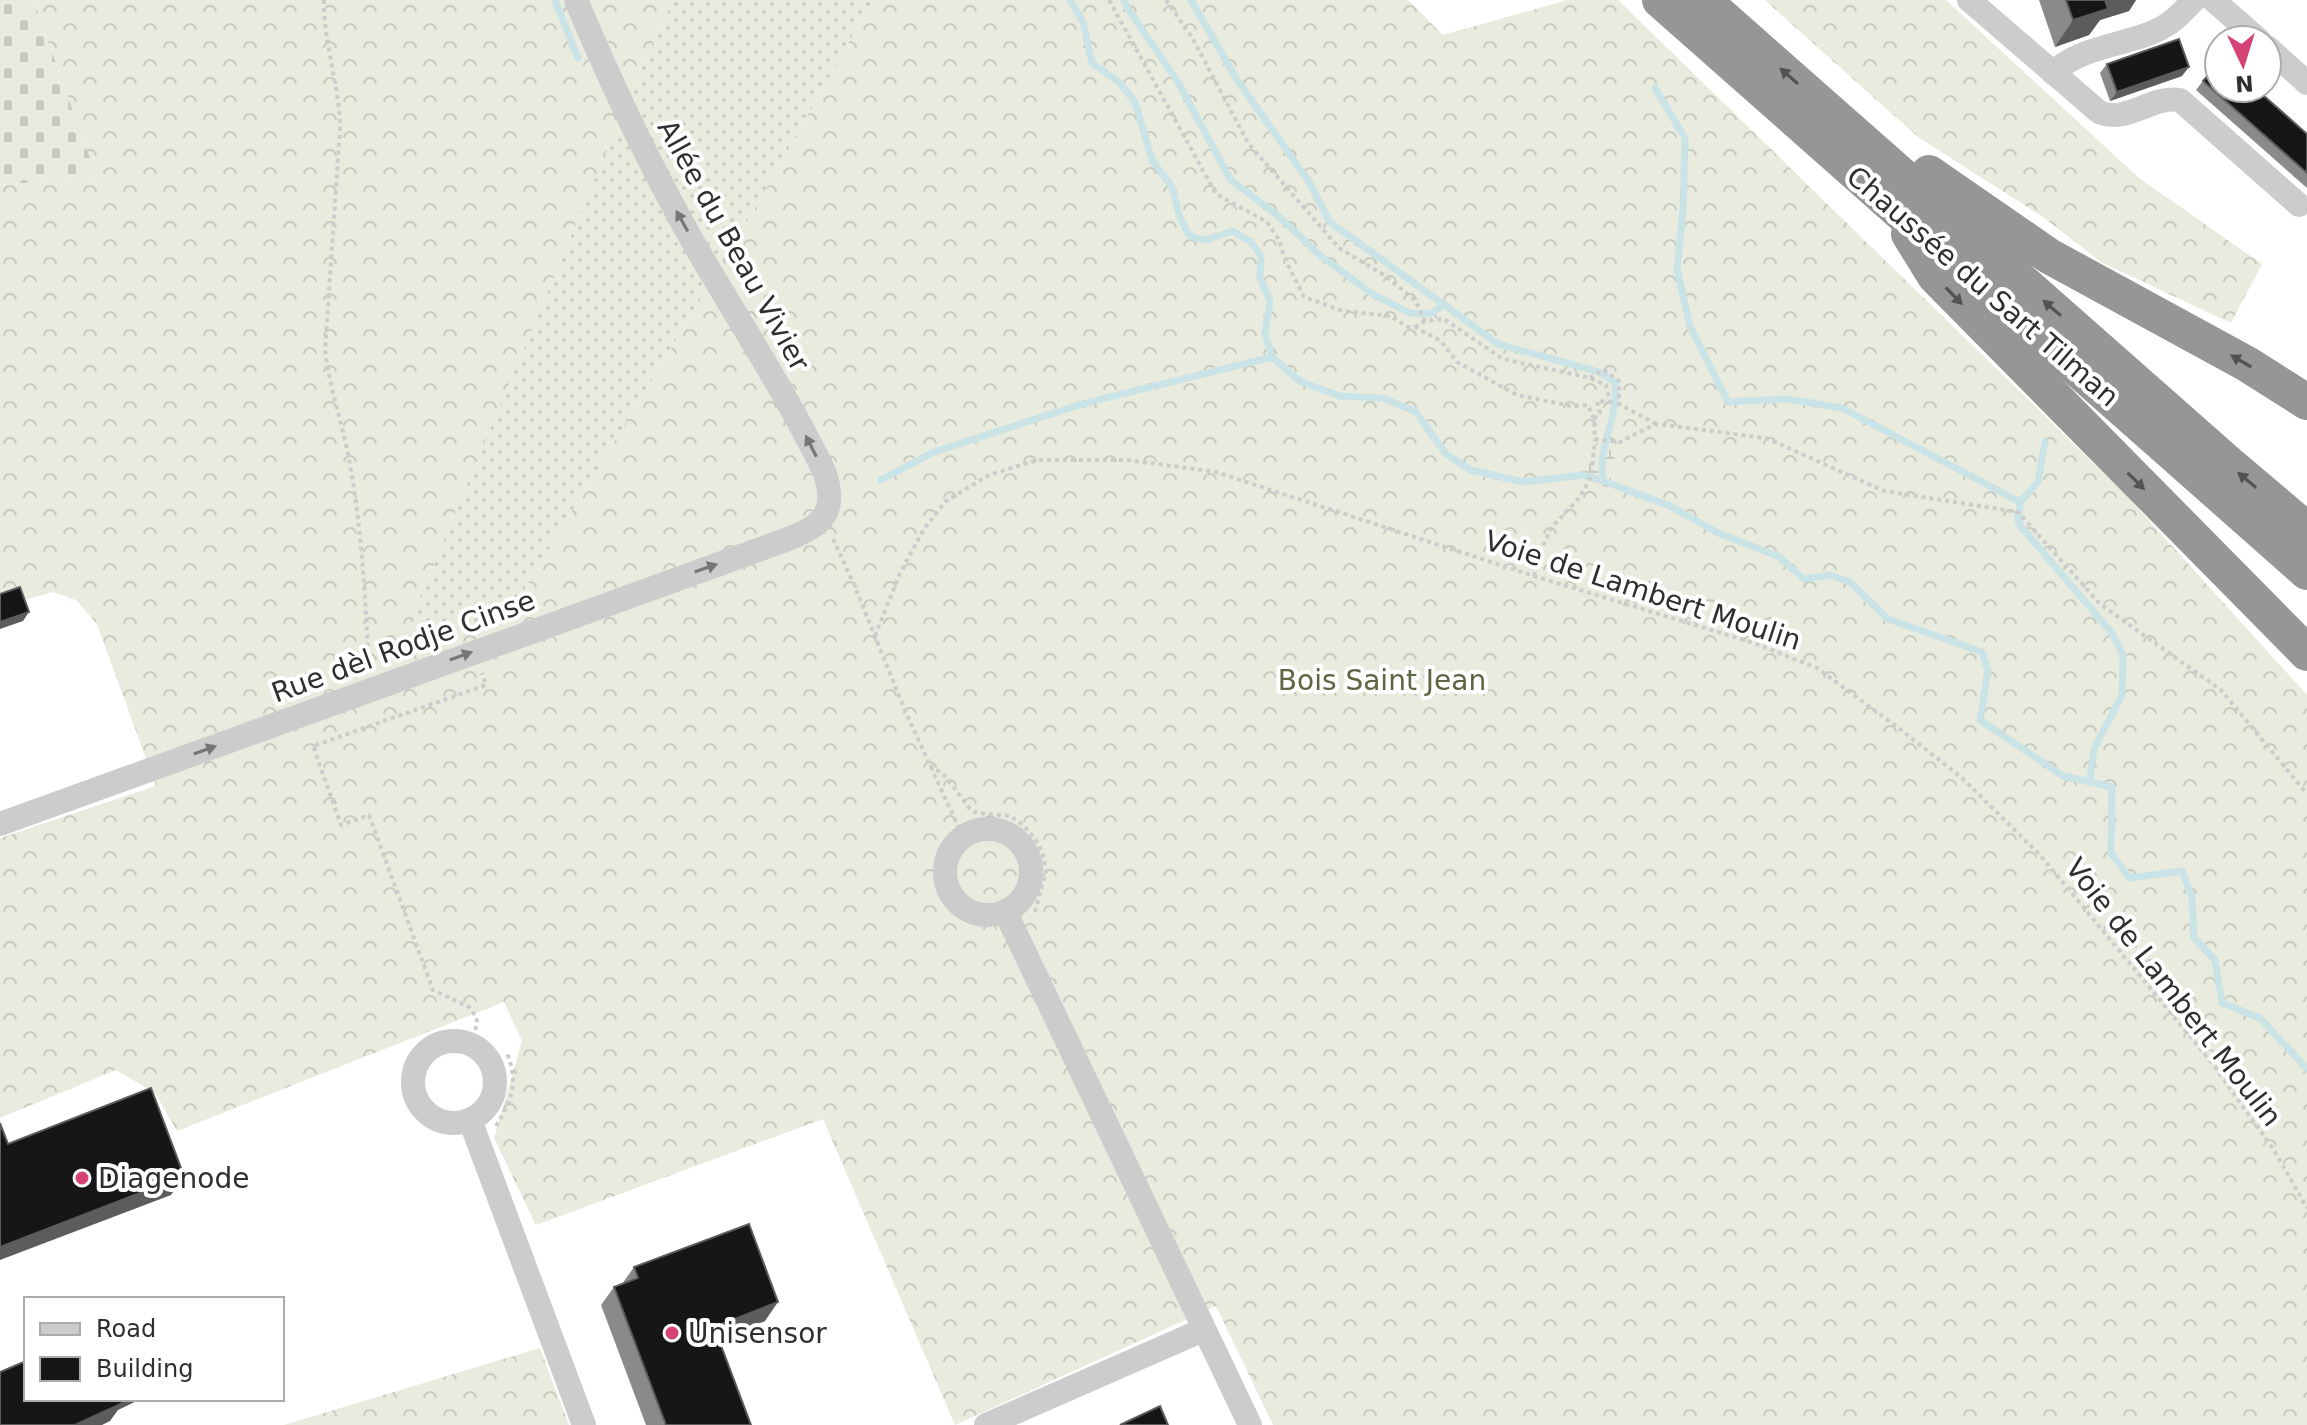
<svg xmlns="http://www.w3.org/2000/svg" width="2307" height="1425" font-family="'DejaVu Sans',sans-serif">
<defs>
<pattern id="grass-dots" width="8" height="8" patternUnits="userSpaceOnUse" patternTransform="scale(2)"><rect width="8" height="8" fill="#e8ebde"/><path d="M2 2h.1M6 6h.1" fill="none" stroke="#c7cabf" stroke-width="1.8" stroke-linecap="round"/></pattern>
<pattern id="forest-crowns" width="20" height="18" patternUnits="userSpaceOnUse" patternTransform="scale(2)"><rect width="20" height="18" fill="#e8ebde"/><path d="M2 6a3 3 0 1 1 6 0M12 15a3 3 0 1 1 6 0" fill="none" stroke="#c7cabf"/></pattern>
<pattern id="wetland-marsh" width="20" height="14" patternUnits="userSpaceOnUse" patternTransform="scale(2)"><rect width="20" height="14" fill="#e8ebde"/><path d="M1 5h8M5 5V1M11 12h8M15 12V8" fill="none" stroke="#c7cabf"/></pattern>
<pattern id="cemetery-stones" width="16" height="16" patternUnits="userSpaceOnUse" patternTransform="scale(2)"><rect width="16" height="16" fill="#e8ebde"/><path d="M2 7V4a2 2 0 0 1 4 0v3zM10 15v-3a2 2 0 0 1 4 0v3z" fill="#c7cabf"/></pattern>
</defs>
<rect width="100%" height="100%" fill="#fff"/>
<polygon fill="url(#grass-dots)" points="673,0 873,0 735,243 513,608 393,661 644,61"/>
<g fill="url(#forest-crowns)">
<polygon points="33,0 673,0 644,61 394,660 513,608 735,243 873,0 1408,0 1443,35 1568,0 1618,0 2125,494 2307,695 2307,1425 1273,1425 1216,1306 955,1425 823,1119 536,1225 494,1138 522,1041 504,1002 177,1131 155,1093 116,1070 0,1118 0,838 156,786 97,624 76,600 53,592 17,602 0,601 0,185 97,177"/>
<polygon points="1765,0 1946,0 2139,178 2262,264 2231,323 2101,262 2043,217 1918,137"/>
<polygon points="540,1348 569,1425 284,1425"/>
</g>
<path fill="url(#wetland-marsh)" d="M1605,438L1614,456L1622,488C1608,490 1588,482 1580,469C1583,458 1594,442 1605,438Z"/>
<polygon fill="url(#cemetery-stones)" points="0,0 33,0 97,177 0,185"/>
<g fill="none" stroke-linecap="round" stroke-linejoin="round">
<g stroke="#c9e3e6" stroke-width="7">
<polyline points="555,0 578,58"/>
<polyline points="1070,0 1083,22 1092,63 1120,83 1135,102 1152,160 1172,187 1180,218 1188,233 1194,238 1206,240 1232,231 1251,242 1261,256 1260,278 1270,301 1265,333 1272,357 1301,382 1340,396 1382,398 1415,411 1446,454 1471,470 1523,482 1583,475 1603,481 1670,506 1718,533 1778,556 1804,579 1830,575 1850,582 1888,619 1982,652 1988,671 1980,720 2063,776 2112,787 2111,853 2130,878 2182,871 2192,898 2194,938 2215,960 2222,1003 2260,1018 2307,1069"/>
<polyline points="1124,0 1128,9 1178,82 1230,179 1278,216 1322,257 1371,293 1409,313 1430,314 1445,304"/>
<path d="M1191,0L1236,78L1309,182L1330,222L1498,344L1599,372L1615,382C1619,421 1598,440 1603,481"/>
<polyline points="1655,88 1685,138 1683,211 1677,269 1690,326 1728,402 1787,399 1842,408 2020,502"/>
<polyline points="2045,442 2038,482 2020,502 2018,523 2112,633 2123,655 2122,695 2094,749 2090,780"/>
<polyline points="881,480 934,452 1082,404 1272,357"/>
</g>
<g stroke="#ccc" stroke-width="4" stroke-dasharray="4 4" stroke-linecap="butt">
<path d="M324,0C323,43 340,85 340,129L325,351C330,389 342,423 349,459C362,528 365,598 369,668"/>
<polyline points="1109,0 1216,194 1267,222 1279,240 1284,257 1304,297 1343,311 1390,316 1408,327 1415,327 1441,341 1457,362 1517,395 1571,406 1588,405 1594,419 1595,439 1620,442 1656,424 1766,438 1884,491 2018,512 2100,604 2221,690 2307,794"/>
<polyline points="1166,0 1193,39 1248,143 1339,248 1384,275 1415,300 1425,321"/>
<polyline points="1415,327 1425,321 1444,319 1503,359 1590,378 1606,385 1610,401"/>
<polyline points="1590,378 1604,370 1619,381 1619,404 1656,424"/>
<polyline points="1594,419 1600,413 1597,401 1615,402"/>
<polyline points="833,539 853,582 906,713 963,837"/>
<polyline points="1534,576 1542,548 1552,527 1580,497 1591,477 1595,440"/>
<polyline points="875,636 900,573 924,529 946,501 989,475 1037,460 1128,460 1216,472 1534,576 1754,643 1817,668 1900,729 1962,778 2041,856 2212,1063 2274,1150 2307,1208"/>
<polyline points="930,765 945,776 970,809 977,813 1010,816 1023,825 1036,840 1043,854 1046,872 1034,915"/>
<polyline points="470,1045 475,1034 477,1018 469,1007 433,990 369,815 341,825 313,746 486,685 482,673"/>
<path d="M496,1126C512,1098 519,1085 507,1053"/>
</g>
<g stroke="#ccc" stroke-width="24">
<path d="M1969,0L2099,112C2127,124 2152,95 2180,100L2299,205"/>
<polyline points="2213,0 2259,40"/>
<polyline points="2267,47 2307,83"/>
<path d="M2053,73C2082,44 2132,46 2165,26C2176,20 2185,9 2194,0"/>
<path d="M0,824L783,541C806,532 832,523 829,493C828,471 813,451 804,432C770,367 729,305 693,242C649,164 611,83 576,0"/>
<circle cx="988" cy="872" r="43"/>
<polyline points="1005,911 1250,1425"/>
<circle cx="454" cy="1082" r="41"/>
<polyline points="470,1120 584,1425"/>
<polyline points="986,1425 1203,1330"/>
</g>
<g stroke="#969696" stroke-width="36">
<polyline points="1660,0 2307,572"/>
<polyline points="1703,0 2229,464 2307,530"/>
<polyline points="1929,173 2049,256 2247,364 2307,402"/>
<polyline points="1909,234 1935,276 2307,653"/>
</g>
</g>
<g fill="#8a8a8a">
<polygon points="2039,0 2136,0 2129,11 2100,20 2089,35 2055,47"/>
<polygon points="2107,64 2182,76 2110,101 2100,73"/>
<polygon points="2203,81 2307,134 2307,188 2196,90"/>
<polygon points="634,1267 765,1321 718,1338 751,1425 646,1425 601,1305 614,1287 622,1284"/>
</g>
<g fill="#5c5c5c">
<polygon points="2103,0 2136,0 2129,11 2100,20 2089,35 2055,47 2073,20"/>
<polygon points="2189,67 2182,76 2110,101 2117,92"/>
<polygon points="29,612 23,621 0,629 0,622"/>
<polygon points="184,1176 171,1195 0,1260 0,1247"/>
<polygon points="778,1302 765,1321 701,1345 714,1327"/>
<polygon points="119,1399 141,1399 118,1410 110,1421 102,1425 75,1425"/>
</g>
<g fill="#161616" stroke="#5c5c5c" stroke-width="2">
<polygon points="2066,0 2105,0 2108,9 2073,20"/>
<polygon points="2179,39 2189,67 2117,92 2107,64"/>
<polygon points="2219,63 2219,88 2255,88 2307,134 2307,173 2203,81"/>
<polygon points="20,587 29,612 0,622 0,594"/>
<polygon points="151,1088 184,1176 0,1247 0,1123 8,1144"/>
<polygon points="749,1224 778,1302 714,1327 751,1425 666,1425 614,1287 638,1278 634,1267"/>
<polygon points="26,1361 26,1399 121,1399 123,1403 75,1425 0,1425 0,1372"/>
<polygon points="1160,1406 1168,1425 1120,1425"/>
</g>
<defs><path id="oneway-solid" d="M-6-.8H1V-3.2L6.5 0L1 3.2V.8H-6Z" transform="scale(2)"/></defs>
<g fill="#535353">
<use href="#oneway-solid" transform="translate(1789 76) rotate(-139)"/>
<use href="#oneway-solid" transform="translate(1954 296) rotate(46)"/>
<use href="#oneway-solid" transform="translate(2052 308) rotate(-139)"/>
<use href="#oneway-solid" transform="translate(2241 361) rotate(-150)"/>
<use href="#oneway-solid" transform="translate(2247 480) rotate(-140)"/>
<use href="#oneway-solid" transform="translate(2136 481) rotate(45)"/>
</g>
<g fill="#767676">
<use href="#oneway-solid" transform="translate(682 221) rotate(-119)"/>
<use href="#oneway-solid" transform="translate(811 446) rotate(-117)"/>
<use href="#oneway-solid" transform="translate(706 568) rotate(-19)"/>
<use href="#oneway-solid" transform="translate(461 656) rotate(-20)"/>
<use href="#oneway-solid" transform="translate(205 750) rotate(-20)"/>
</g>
<g fill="#d44375" stroke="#fff" stroke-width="3">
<circle cx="82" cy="1178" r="8"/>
<circle cx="672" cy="1333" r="8"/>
</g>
<g text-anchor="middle" stroke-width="8" stroke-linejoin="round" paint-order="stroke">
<g font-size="28" fill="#2f2f2f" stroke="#fff">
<text transform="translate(734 245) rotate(61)" y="10">Allée du Beau Vivier</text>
<text transform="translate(1983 286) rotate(41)" y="10">Chaussée du Sart Tilman</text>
<text transform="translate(1643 590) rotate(18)" y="10">Voie de Lambert Moulin</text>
<text transform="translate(403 646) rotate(-20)" y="10">Rue dèl Rodje Cinse</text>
<text transform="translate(2174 992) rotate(52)" y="10">Voie de Lambert Moulin</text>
</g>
<g font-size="28" fill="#5c6641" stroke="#fff">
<text x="1382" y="690">Bois Saint Jean</text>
</g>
<g font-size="28" fill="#2f2f2f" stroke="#fff" text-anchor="start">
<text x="98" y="1188">Diagenode</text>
<text x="688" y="1343">Unisensor</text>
</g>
</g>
<rect x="24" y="1297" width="260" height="104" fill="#ffffff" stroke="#acacac" stroke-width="2"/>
<rect x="40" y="1323" width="40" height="12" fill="#cccccc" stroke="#acacac" stroke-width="2"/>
<text x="96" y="1337" font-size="24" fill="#2f2f2f">Road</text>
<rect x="40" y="1357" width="40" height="24" fill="#161616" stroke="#acacac" stroke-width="2"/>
<text x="96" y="1377" font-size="24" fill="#2f2f2f">Building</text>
<g transform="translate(2243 64) rotate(176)"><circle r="38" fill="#ffffff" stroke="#acacac" stroke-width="2"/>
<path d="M0-6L14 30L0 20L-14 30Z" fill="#d44375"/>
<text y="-12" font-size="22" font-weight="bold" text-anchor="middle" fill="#2f2f2f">N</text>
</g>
</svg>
